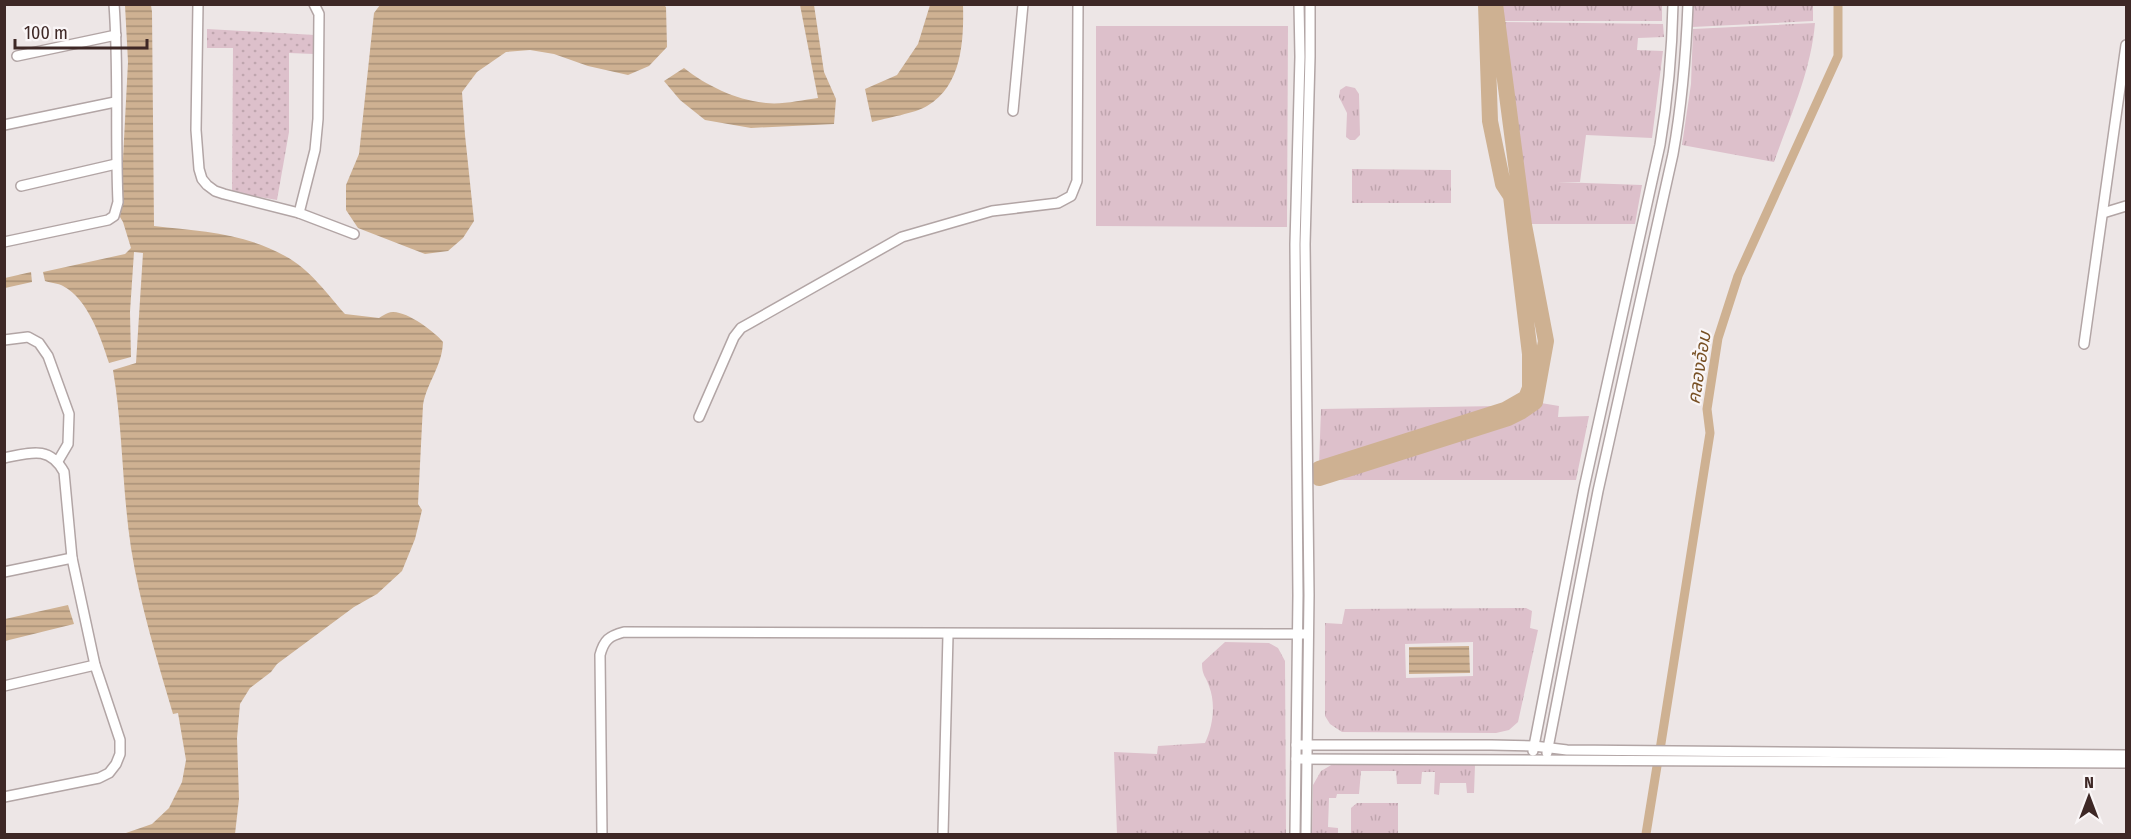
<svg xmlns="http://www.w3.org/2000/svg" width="2131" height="839" font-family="'Fira Sans Condensed','Noto Sans Thai',sans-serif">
<defs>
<pattern id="grass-tufts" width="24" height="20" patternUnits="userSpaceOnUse" patternTransform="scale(1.5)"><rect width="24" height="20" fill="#ddc0cb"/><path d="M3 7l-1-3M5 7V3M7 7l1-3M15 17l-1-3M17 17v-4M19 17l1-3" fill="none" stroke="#bfa5ae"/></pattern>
<pattern id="garden-dots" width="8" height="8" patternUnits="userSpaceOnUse" patternTransform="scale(1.5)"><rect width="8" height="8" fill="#ddc0cb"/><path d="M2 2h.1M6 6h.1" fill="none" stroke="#bfa5ae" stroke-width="1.8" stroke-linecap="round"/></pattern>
<pattern id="water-rules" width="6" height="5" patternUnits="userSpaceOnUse" patternTransform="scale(1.5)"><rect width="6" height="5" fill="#ceb192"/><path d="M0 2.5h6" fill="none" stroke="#a99077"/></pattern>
</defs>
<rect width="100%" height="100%" fill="#ede6e6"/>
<g fill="url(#grass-tufts)" fill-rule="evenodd">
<rect x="1499" y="5" width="163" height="16"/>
<polygon points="1692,5 1813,5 1813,21 1692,27"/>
<polygon points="1499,22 1663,24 1664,37 1638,38 1637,50 1663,51 1652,138 1586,135 1580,182 1557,182 1642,185 1635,224 1526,224"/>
<path d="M1815,23C1811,71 1790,117 1774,162L1682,145L1691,84L1693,29Z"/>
<polygon points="1096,26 1288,26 1287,227 1096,226"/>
<polygon points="1346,86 1355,88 1359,94 1360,135 1355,140 1350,140 1346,137 1347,113 1339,97 1340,90"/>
<polygon points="1352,169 1451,170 1451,203 1352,203"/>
<polygon points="1530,388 1526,398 1508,410 1319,466 1321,409 1498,406 1519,400"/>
<polygon points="1535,402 1559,406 1558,417 1589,416 1576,480 1320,480 1505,419 1522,411"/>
<path d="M1526,608L1532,611L1530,628L1538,630L1518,722L1509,730L1496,733L1342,732L1330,724L1325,716V623L1342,624L1345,609ZM1473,642V676L1406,678L1405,644Z"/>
<path d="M1225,642L1269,643L1278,648L1285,661L1286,834H1117L1114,752L1157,754L1158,746L1205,743C1213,726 1216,704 1209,686C1206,676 1202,676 1202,663Z"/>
<polygon points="1333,764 1475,765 1474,793 1467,793 1466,783 1440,783 1439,795 1434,794 1435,772 1422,772 1421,784 1397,784 1396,771 1361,771 1359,794 1337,794 1336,798 1329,798 1328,827 1338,828 1338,834 1312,834 1313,785 1321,771"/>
<polygon points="1357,803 1398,803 1398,834 1351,834 1351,808"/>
</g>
<polygon fill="url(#garden-dots)" points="207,29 315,35 314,54 289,53 289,132 277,200 232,192 233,48 207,48"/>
<g fill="url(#water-rules)">
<polygon points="663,4 666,7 667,47 649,66 628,75 588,66 554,54 530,50 506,52 477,72 462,92 465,135 474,221 463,238 448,251 425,254 358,228 346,210 346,185 359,154 374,13 380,5"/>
<path d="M125,5H151L152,12L154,226C200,231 244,233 285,256C310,269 327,294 345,314L379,318C382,316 385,314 388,313C402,307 434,331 443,342C442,367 427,382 423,405L418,504L422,510L415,539L402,571L377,594L354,607L277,664L271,672L250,688L240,704L237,738L239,799L235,834H123L152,824L169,808L182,782L186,760L178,713L173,714C157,659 140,605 131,548C122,489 123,429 113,370L136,363L143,253L134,252L130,312L131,357L109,363C101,338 88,299 63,286C58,283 51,283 45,281L43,272L125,254L131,248L123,222L120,217L128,62Z"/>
<path d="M800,5H814L824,72L836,99L834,124L751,128L705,120L680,100L664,81L684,68C707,86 736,100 766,103C782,105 802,100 818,98Z"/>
<path d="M930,5H963C964,40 962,86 927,106C916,113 886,118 872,122L865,89L897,75L918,44Z"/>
<polygon points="31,272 32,282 5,288 5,278"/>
<polygon points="68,605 74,624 5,641 5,619"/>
<polygon points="1469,646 1470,673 1409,674 1409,647"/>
</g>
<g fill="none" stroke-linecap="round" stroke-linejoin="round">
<g stroke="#ceb192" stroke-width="9">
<polyline points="1659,756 1710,433 1707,409 1718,338 1738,276 1838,56 1838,4"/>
<polyline points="1646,834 1657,766"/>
</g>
<polyline stroke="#ceb192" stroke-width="16" points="1486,4 1490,121 1503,184 1511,196 1530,354 1530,388 1526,398 1505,410 1319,469 1319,478 1508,418 1522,411 1535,402 1546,341 1524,225 1495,4"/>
<defs>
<g id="street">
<polyline points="198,4 196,130 199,169 202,179 207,185 215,191 224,194 299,213"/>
<polyline points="314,4 319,14 318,119 315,150 299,213 354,234"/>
<polyline points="17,56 116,35"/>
<polyline points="1013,111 1023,4"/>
<polyline points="4,125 115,102"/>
<polyline points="21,186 116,164"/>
<polyline points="2103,213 2126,206"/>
<path d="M4,242L108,220L114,216L118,202C115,136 119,70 114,4"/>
<polyline points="4,340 28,337 39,343 48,356 69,414 68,444 58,461"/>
<polyline points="2084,344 2126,45"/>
<polyline points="699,417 734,337 741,328 750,323 902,237 992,211 1058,203 1071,196 1077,181 1078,4"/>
<path d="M4,458C30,453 49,445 64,472L72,558L95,665L120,740V754L116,764L109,773L99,778L4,797"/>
<polyline points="4,572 72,558"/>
<polyline points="4,686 95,665"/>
<polyline points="1296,745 1491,745 1534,746 1567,750 2126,755"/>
<path d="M1533,751L1584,488L1660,145C1668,98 1672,52 1673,4"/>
<path d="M1547,753L1598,491L1673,154C1682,104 1686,55 1688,4"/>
<polyline points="1296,759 2126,763"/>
<path d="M602,834L600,655C604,640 609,636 624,632C852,633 1080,634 1308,634"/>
<polyline points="943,834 948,635"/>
<polyline points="1295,834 1298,595 1295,244 1300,57 1299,4"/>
<polyline points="1306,834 1309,595 1305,244 1310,57 1310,4"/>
</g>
</defs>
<use href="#street" stroke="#b2a5a5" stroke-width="12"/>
<use href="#street" stroke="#fff" stroke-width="9"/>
</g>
<g text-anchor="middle" stroke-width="4.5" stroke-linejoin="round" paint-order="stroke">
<g font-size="18" font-style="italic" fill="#774f23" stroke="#faf6f7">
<text transform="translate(1699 368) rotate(-81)" y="6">คลองอ้อม</text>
</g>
</g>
<rect width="2131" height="839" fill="none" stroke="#3e2826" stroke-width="12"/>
<g transform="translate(2089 797)" stroke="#faf6f7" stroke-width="4.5" paint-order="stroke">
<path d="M0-4.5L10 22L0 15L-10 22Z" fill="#3e2826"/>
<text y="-9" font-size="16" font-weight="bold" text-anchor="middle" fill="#3e2826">N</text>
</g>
<path d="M15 39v9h132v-9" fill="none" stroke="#3e2826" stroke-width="3"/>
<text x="24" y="39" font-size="18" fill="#3e2826" stroke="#faf6f7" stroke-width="4.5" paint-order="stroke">100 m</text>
</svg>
